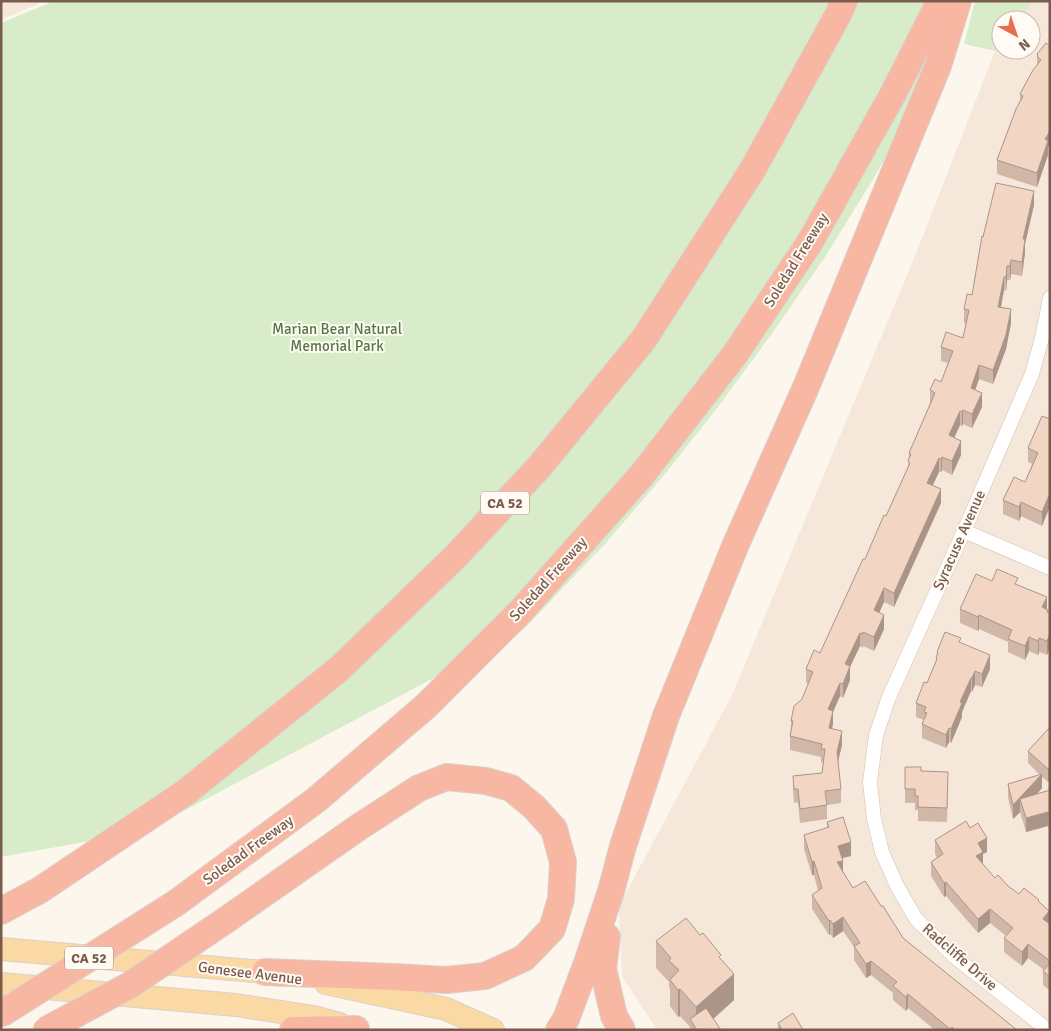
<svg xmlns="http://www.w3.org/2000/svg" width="1051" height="1031" font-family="Signika,sans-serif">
<rect width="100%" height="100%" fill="#fdf6ec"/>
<g fill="#f5e8da">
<polygon points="1,1 45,1 1,20"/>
<polygon points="1033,1 1050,1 1050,1030 657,1030 622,976 619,906 732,695 917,251 995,51 1001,43 1001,50 1031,50 1031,20 1019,20"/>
</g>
<g fill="#d8ecc9">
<polygon points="54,1 969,1 920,97 875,176 827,254 773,332 721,403 665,474 605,544 522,631 146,831 1,857 1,23"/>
<polygon points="975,1 1033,1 1019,20 1001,20 1001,43 995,51 964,44"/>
</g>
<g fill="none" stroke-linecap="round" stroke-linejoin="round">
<defs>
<g id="minor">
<polyline points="964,531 1050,568"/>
<polyline points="1048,1030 956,958 916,919 897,886 882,852 874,819 870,782 876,735 889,697 964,531 1032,374 1042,338 1050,298"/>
</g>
<g id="primary">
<polyline points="1,949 265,972 282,975"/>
<polyline points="326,983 446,1009 493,1030"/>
<polyline points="1,984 236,1005 314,1017 340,1024"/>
</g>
<g id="motorway">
<polyline points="176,903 316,800 426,706 520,612 641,476 736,353 810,242 893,94 940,1"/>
<polyline points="1,911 40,890 186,792 339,669 455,557 540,466 644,339 753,169 838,15 844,1"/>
<polyline points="226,920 359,827 419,788 447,777 486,781 511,788 534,807 554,829 563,862 561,899 552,929 524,958 485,976 446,980 395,977 265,972"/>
<polyline points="607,937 603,969 614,1016 622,1030"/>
<polyline points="293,1030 356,1029"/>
<polyline points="559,1030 566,1019 587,963 611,891 623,846 666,716 736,544 806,387 938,66 958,1"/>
</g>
</defs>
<use href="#minor" stroke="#d1beb0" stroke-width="15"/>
<use href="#primary" stroke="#dad1cd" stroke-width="24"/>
<use href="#motorway" stroke="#dad1cd" stroke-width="28"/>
<use href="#minor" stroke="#fff" stroke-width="14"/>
<use href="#primary" stroke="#fbd9a5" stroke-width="22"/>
<use href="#motorway" stroke="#f7b7a3" stroke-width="26"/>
<defs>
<g id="motorway-bridge">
<polyline points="1,1014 176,903"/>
<polyline points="46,1030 130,985 226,920"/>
</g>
</defs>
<use href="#motorway-bridge" stroke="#dad1cd" stroke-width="28" stroke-linecap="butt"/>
<use href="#motorway-bridge" stroke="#f7b7a3" stroke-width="26"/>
</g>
<g fill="#d1b7a8">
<polygon points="1050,46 1050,144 1048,147 1048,155 1037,187 997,174 997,160 1020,102 1020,94 1037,66 1037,54"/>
<polygon points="1034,205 1025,244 1025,253 1022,276 1011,274 1010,280 1007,280 1006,291 1004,290 1001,307 1011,323 1006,349 993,384 979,379 975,390 982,407 972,428 963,424 962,426 960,425 954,438 961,455 952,475 942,470 941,472 939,472 933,485 941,503 894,607 884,602 879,613 884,629 874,651 863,646 863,648 860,646 850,667 850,680 843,698 840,696 833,712 833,724 832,729 842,745 838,761 841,789 841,803 827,805 827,819 800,823 798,802 794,803 793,790 793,776 822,773 823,763 821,762 821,757 790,750 790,736 791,730 791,721 802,699 808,684 806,682 806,669 820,653 886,516 908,468 909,453 930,404 930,390 941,382 948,363 941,361 941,347 963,338 966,323 964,323 964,309 972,295 983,237"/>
<polygon points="1050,419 1042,526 1021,516 1019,521 1003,514 1003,500 1025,482 1032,464 1028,462 1028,448"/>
<polygon points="992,581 1018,585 1047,609 1048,612 1050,613 1050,648 1047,655 1039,652 1038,655 1029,651 1025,660 1008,652 1008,642 979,629 978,631 960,623 960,609"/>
<polygon points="961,643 990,669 982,687 975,685 972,692 971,691 962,712 962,717 951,743 949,742 946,748 922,738 922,724 924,720 916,717 916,703 927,683 936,662 937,652"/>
<polygon points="1050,727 1048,782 1042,777 1042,788 1037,794 1050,790 1050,831 1048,826 1026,832 1020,812 1013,819 1008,798 1008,784 1040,775 1028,763 1028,751"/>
<polygon points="921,771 948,786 947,822 918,821 918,810 915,810 915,803 905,803 905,789"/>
<polygon points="827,822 851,856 842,858 843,872 853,888 881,906 903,938 1017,1030 935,1030 908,1008 906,1011 893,1000 893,993 871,975 866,978 854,960 854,947 843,931 833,938 830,934 829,935 812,909 812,895 818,891 814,875 812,875 804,849 804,835 827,828"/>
<polygon points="970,828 987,852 983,854 983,865 995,878 1008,886 1019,894 1039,902 1050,924 1050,991 1043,985 1043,971 1044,970 1028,958 1022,966 1004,952 1004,938 1006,936 990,923 978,933 946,896 944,897 931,876 931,862 937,858 935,854 935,840"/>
<polygon points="656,941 721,959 734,1000 713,1019 721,1030 690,1030 690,1027 680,1016 678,1017 670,1006 670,988 669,987 669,982 656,968"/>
<polygon points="778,1023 803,1030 778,1030"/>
</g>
<g fill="#aa9588">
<polygon points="1050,131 1050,144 1048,147 1048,155 1037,187 1037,173 1045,139"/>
<polygon points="1034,191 1034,205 1025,244 1025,253 1022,276 1023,239"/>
<polygon points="1011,260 1011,274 1010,280 1010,266"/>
<polygon points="1007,266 1007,280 1006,291 1006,277"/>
<polygon points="1004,277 1004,290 998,321 998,307"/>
<polygon points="1011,309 1011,323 1006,349 993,384 993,370"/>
<polygon points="979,365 979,379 971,402 971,388"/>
<polygon points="982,393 982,407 972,428 972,414"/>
<polygon points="963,410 963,424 962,426 962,412"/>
<polygon points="960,411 960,425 949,449 949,435"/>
<polygon points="961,441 961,455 952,475 952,461"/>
<polygon points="942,457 942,470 941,472 941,459"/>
<polygon points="939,458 939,472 927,497 927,483"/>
<polygon points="941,489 941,503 894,607 894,593"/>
<polygon points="1050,493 1050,507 1042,526 1042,512"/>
<polygon points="1021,502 1021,516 1019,521 1019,507"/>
<polygon points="884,588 884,602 874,624 874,610"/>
<polygon points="1047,597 1047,611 1042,607"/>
<polygon points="884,615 884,629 874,651 874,637"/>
<polygon points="979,615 979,629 978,631 978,617"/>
<polygon points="860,633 860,646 850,667 850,680 843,698 843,684 845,664"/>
<polygon points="1050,634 1050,648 1047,655 1047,641"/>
<polygon points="1029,637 1029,651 1025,660 1025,646"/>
<polygon points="1039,638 1039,652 1038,655 1038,641"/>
<polygon points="990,655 990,669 982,687 982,674"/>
<polygon points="975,671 975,685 972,692 972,678"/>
<polygon points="971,678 971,691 962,712 962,717 951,743 951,729 960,702"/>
<polygon points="840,683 840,696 833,712 833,724 829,742 828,709"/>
<polygon points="949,728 949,742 946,748 946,735"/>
<polygon points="842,731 842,745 837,766 837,752"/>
<polygon points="1050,767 1050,780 1048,782 1048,769"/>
<polygon points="1042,774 1042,788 1023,809 1020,799 1020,812 1013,819 1013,805"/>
<polygon points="1048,812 1048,826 1026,832 1026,818"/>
<polygon points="987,838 987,852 983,854 983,866 976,856 978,843"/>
<polygon points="851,842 851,856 838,859 838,846"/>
<polygon points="814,861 814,875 812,875 812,862"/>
<polygon points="843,861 843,874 837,862"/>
<polygon points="946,882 946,896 944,897 944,883"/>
<polygon points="990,909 990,923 978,933 978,919"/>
<polygon points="1049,911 1049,925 1043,919"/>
<polygon points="843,917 843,931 833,938 833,924"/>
<polygon points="830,920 830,934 829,935 829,921"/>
<polygon points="1028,944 1028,958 1022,966 1022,952"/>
<polygon points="871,961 871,975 866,978 866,964"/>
<polygon points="734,974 734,1000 701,1030 696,1028 696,1007"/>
<polygon points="680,989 680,1016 678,1017 678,990"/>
<polygon points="908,994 908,1008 906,1011 906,997"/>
</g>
<g fill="#f3d5c3" stroke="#aa9588">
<polygon points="1046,43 1050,46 1050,131 1045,139 1048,141 1037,173 997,160 1016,109 1023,96 1020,94 1033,70 1041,60 1037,56 1038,55 1037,54"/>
<polygon points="996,183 1034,191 1023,239 1025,239 1022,262 1011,260 1010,266 1007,266 1006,277 1004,277 998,307 1011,309 1006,335 993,370 979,365 971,388 982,393 972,414 963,410 962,412 960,411 949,435 961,441 952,461 942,457 941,459 939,458 927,483 941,489 894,593 884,588 874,610 884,615 874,637 863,632 863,634 860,633 845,664 850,666 843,684 840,683 828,709 833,711 829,728 842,731 837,752 841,789 825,791 827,805 800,809 798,789 794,789 793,776 822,773 825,749 821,749 822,744 790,736 793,721 791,721 794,706 802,699 813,672 806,669 814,650 820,653 863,559 865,559 884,515 886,516 910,463 908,461 911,454 909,453 935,393 930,390 935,379 941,382 953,351 941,347 946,332 963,338 969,310 964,309 967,294 972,295 982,236 983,237"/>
<polygon points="1042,416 1050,419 1050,493 1042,512 1021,502 1019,507 1003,500 1014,477 1025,482 1038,453 1028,448"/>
<polygon points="997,569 1018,578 1015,584 1047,597 1042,607 1048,610 1047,612 1050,613 1050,634 1047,641 1039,638 1038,641 1029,637 1025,646 1008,639 1012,630 979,615 978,617 960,609 976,574 992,581"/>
<polygon points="945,632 961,638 959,642 990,655 982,674 975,671 972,678 971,678 960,702 962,703 951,729 949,728 946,735 922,724 927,713 924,712 926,707 916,703 924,682 927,683 937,659 936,658 938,653 937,652"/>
<polygon points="1050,727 1050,767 1048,769 1028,751"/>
<polygon points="905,767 921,767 921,771 948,772 947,808 918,807 918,796 915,796 915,789 905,789"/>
<polygon points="1042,774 1013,805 1008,784"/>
<polygon points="1050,790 1050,817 1048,812 1026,818 1020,799"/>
<polygon points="843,817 851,842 838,846 843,861 837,862 853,888 865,881 881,906 883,906 903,938 1017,1030 955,1030 952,1027 950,1029 908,994 906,997 893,986 897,982 871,961 866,964 854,946 860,943 843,917 833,924 830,920 829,921 812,895 822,888 814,861 812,862 804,835 829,827 827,822"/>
<polygon points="966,821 970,828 978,823 987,838 978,843 983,852 976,856 995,878 998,875 1008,886 1019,894 1024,888 1039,900 1038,901 1049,911 1043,919 1050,924 1050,961 1028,944 1022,952 1004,938 1013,928 990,909 978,919 946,882 944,883 931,862 943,854 935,840"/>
<polygon points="686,918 700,935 703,933 721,955 719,957 734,974 696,1007 680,989 678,990 670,980 679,970 669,961 671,958 656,941"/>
<polygon points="1050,963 1050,977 1043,971"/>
<polygon points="706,1008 721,1030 697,1030 690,1019"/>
<polygon points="793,1013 803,1030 782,1030 778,1023"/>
</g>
<g text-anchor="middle" stroke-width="4" stroke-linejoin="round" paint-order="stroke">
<g fill="#fffaf3" stroke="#a28b7f" stroke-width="1">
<rect x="481" y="491.5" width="48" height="23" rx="4"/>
<rect x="65" y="946.5" width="48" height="23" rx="4"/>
</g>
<g font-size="14" font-weight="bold" fill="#7a5c4d">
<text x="505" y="508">CA 52</text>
<text x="89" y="963">CA 52</text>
</g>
<g font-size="15" fill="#7a5c4d" stroke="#fffaf3">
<text transform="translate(796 260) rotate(-58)" y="5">Soledad Freeway</text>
<text transform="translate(959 540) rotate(-66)" y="5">Syracuse Avenue</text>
<text transform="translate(548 579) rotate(-48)" y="5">Soledad Freeway</text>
<text transform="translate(248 850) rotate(-36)" y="5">Soledad Freeway</text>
<text transform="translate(960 957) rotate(41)" y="5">Radcliffe Drive</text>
<text transform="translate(250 973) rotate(7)" y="5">Genesee Avenue</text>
</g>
<g font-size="15" fill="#537a41" stroke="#fffaf3">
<text x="337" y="334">Marian Bear Natural<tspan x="337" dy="17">Memorial Park</tspan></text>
</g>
</g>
<rect width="1051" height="1031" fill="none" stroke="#7a5c4d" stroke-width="5"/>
<g transform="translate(1016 35) rotate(140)"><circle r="24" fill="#fffaf3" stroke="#cabbb1"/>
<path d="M0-4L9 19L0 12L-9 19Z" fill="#e76f51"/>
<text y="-8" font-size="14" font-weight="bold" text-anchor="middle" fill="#7a5c4d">N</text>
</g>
</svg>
